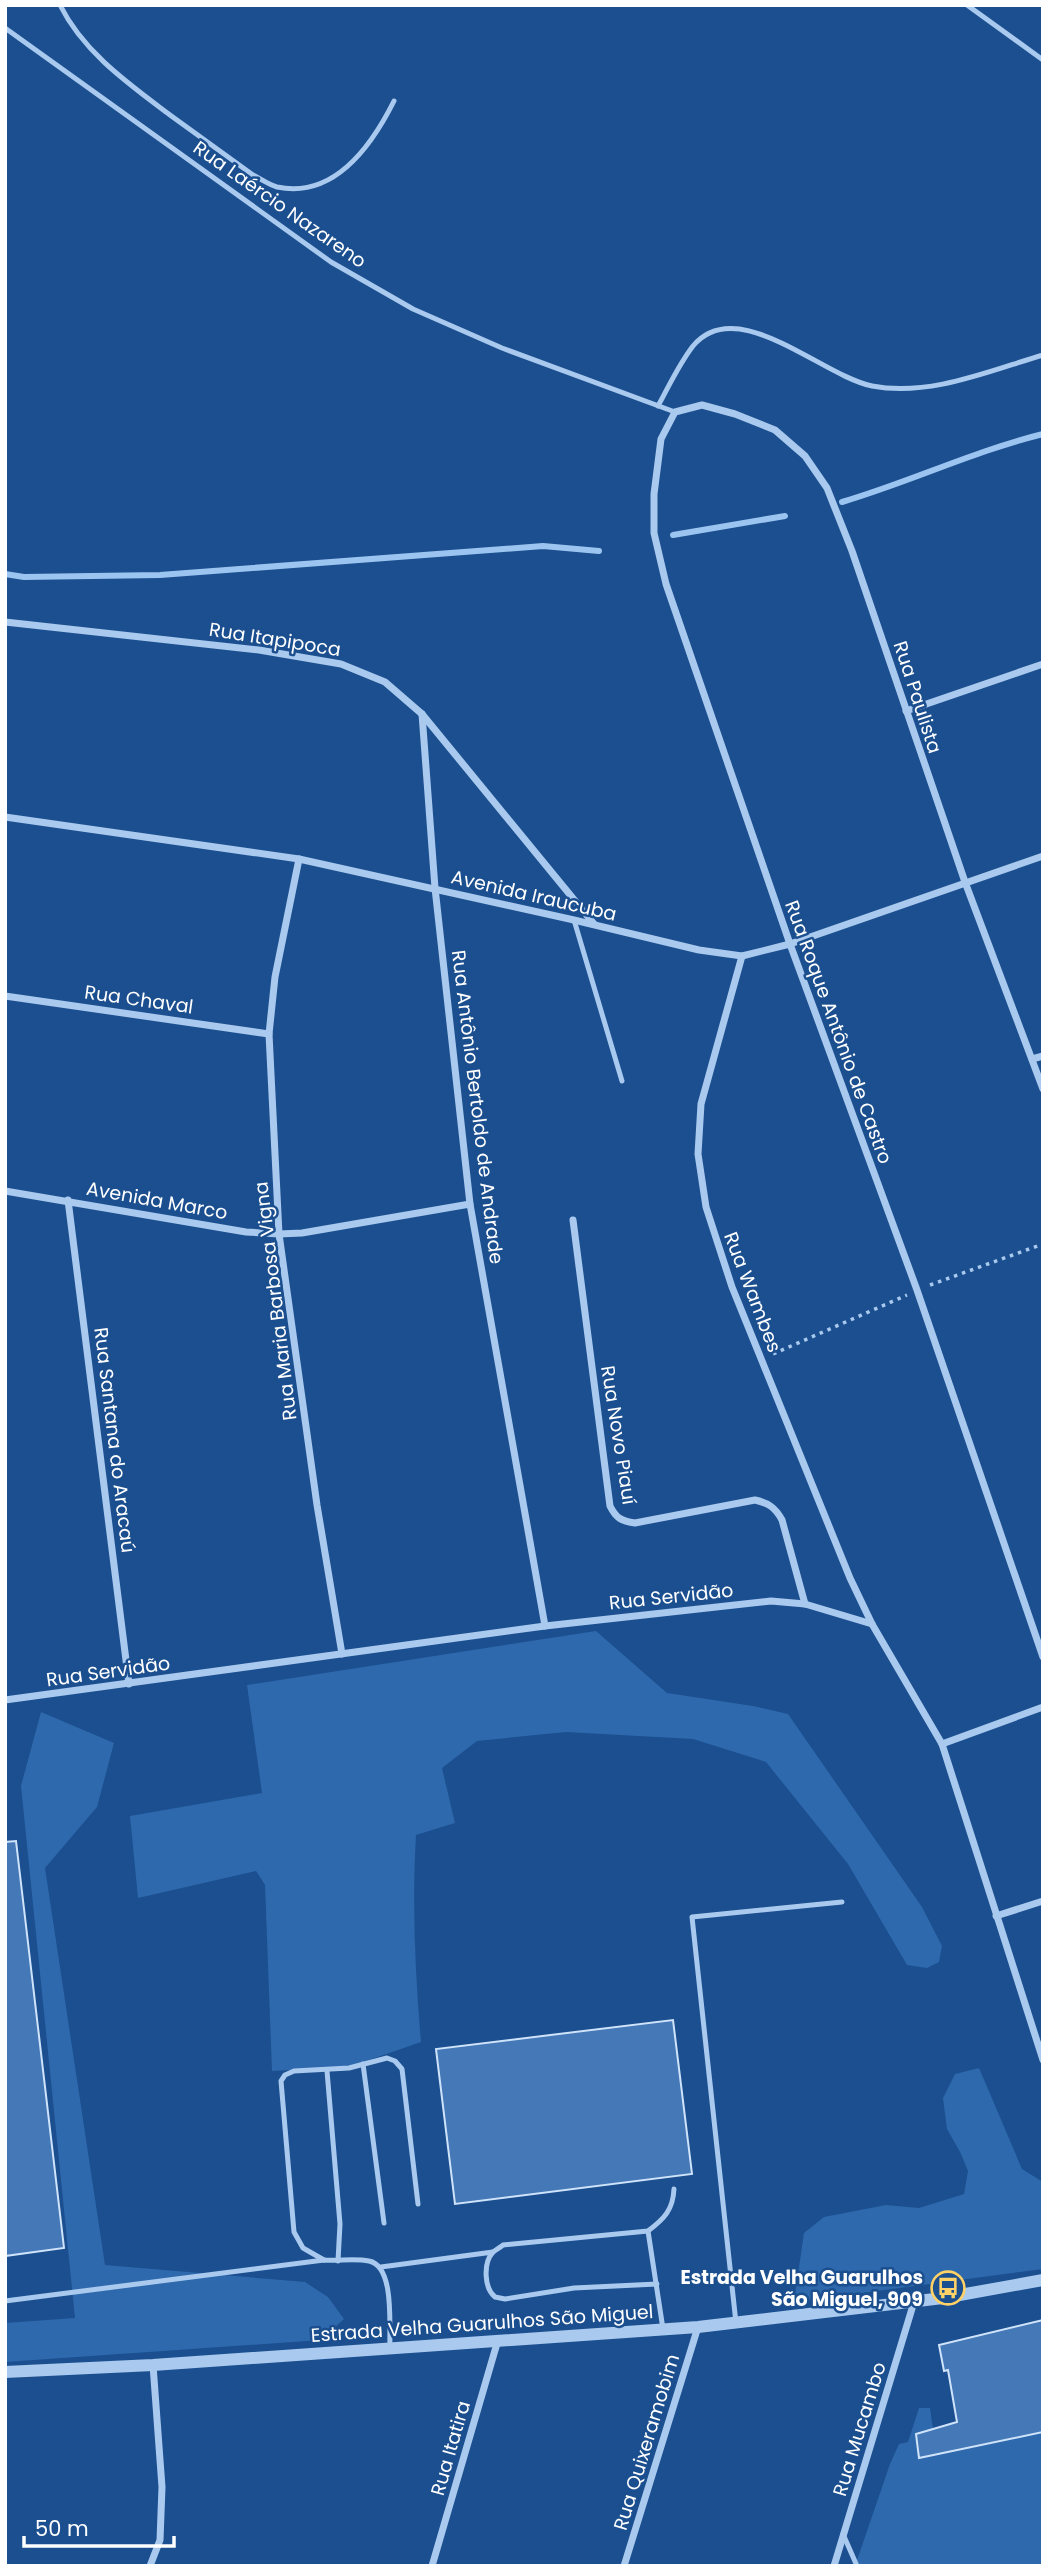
<svg xmlns="http://www.w3.org/2000/svg" width="1048" height="2571" font-family="Poppins,sans-serif">
<rect width="100%" height="100%" fill="#1b4f8f"/>
<g fill="#2e69ad">
<path d="M596,1631L667,1693L753,1706L788,1714L922,1907L942,1946L939,1962L927,1968L907,1965L848,1864L766,1762L693,1739L566,1732L477,1741L442,1768L455,1823L416,1835C412,1904 415,1972 421,2042L349,2067L272,2071L265,1885L256,1871L138,1898L130,1816L262,1793L247,1685Z"/>
<polygon points="41,1712 114,1743 97,1807 45,1868 105,2265 305,2282 328,2297 344,2319 321,2340 5,2362 5,2323 75,2318 21,1786"/>
<polygon points="979,2068 1022,2169 1043,2182 1043,2269 794,2302 804,2233 824,2217 886,2205 919,2208 964,2194 968,2171 960,2152 947,2129 943,2098 955,2074"/>
<polygon points="919,2408 930,2408 933,2429 916,2434 919,2458 1043,2432 1043,2566 855,2566 890,2464 899,2444 908,2442"/>
</g>
<g fill="none" stroke-linecap="round" stroke-linejoin="round">
<g stroke="#9cc4f0" stroke-width="6">
<path d="M842,502C910,482 974,451 1043,434"/>
<polyline points="673,535 785,516"/>
<polyline points="5,574 24,577 160,575 543,546 599,551"/>
</g>
</g>
<g fill="#4478b7" stroke="#cfe3fa" stroke-width="2">
<polygon points="16,1841 64,2248 5,2256 5,1842"/>
<polygon points="673,2020 692,2174 455,2204 436,2049"/>
<polygon points="1043,2320 1043,2432 919,2458 916,2434 957,2422 948,2370 944,2371 939,2345"/>
</g>
<g fill="none" stroke-linecap="round" stroke-linejoin="round">
<g stroke="#a9c9ee" stroke-width="3.5" stroke-dasharray="3.5 5" stroke-linecap="butt">
<polyline points="930,1285 1043,1244"/>
<polyline points="773,1354 907,1295"/>
</g>
<g stroke="#a9c9ee" stroke-width="5">
<path d="M60,5C84,53 129,84 170,115C198,135 225,155 253,175C261,179 269,185 277,187C334,199 372,145 394,101"/>
<polyline points="967,5 1043,60"/>
<polyline points="5,28 331,262 413,309 502,348 675,412"/>
<path d="M658,406C669,386 679,364 693,346C737,293 822,376 872,386C929,397 989,371 1043,355"/>
<polyline points="574,920 622,1081"/>
<polyline points="363,2064 384,2223"/>
<polyline points="327,2071 340,2224 338,2261"/>
<polyline points="648,2231 663,2329"/>
<polyline points="324,2260 303,2248 294,2232 281,2081 285,2075 294,2071 349,2068 387,2058 395,2061 402,2069 418,2204"/>
<polyline points="381,2267 493,2252"/>
<path d="M657,2284L574,2288L505,2299L495,2297C484,2288 483,2263 493,2252C493,2252 502,2246 503,2245L648,2231C664,2219 673,2210 674,2189"/>
<path d="M5,2301L324,2260C339,2261 355,2258 369,2261C395,2266 389,2326 390,2347"/>
<polyline points="736,2323 692,1917 842,1902"/>
<polyline points="843,2534 857,2566"/>
</g>
<g stroke="#a9c9ee" stroke-width="7">
<polyline points="5,622 259,650 341,664 385,682 422,714 594,924"/>
<polyline points="906,711 1043,664"/>
<polyline points="422,714 435,888 470,1204 545,1626"/>
<polyline points="5,817 299,859 574,920 699,950 742,956 790,944 1043,856"/>
<polyline points="299,859 275,977 269,1034 279,1234 317,1505 342,1654"/>
<polyline points="742,956 701,1104 698,1154 706,1207 732,1287 850,1578 872,1624 942,1744 1043,2060"/>
<polyline points="5,996 269,1034"/>
<polyline points="1032,1059 1043,1056"/>
<polyline points="1043,1089 965,882 852,551 827,488 805,456 775,430 735,414 702,405 675,412 661,439 654,494 654,533 666,584 790,944 917,1290 1043,1657"/>
<polyline points="5,1191 246,1232 279,1234 302,1233 470,1204"/>
<polyline points="68,1200 129,1684"/>
<path d="M573,1220L610,1506C616,1518 621,1521 635,1523L755,1500C768,1503 775,1507 782,1520L805,1604"/>
<polyline points="5,1700 545,1626 771,1601 805,1604 872,1624"/>
<polyline points="942,1744 1043,1707"/>
<polyline points="996,1916 1043,1901"/>
<polyline points="150,2566 160,2540 162,2487 153,2365"/>
<polyline points="432,2566 498,2340"/>
<polyline points="624,2566 698,2327"/>
<polyline points="834,2566 914,2302"/>
</g>
<polyline stroke="#a9c9ee" stroke-width="12" points="5,2372 153,2365 698,2327 943,2298 1043,2280"/>
</g>
<defs>
<symbol id="bus-ring" viewBox="-11 -11 22 22"><circle r="9.5" fill="#1b4f8f" stroke="#ffd166" stroke-width="1.5"/><path d="M-5-6H5V4H4V6H2V4H-2V6H-4V4H-5ZM-3.5-4V0h7V-4ZM-3.5 1.2v1.5H-2V1.2ZM2 1.2v1.5H3.5V1.2Z" fill="#ffd166"/></symbol>
</defs>
<g fill-rule="evenodd">
<use href="#bus-ring" x="929" y="2269" width="38" height="38"/>
</g>
<g text-anchor="middle" stroke-width="5" stroke-linejoin="round" paint-order="stroke">
<g font-size="19" fill="#fff" stroke="#1b4f8f">
<text transform="translate(280 204) rotate(35)" y="7">Rua Laércio Nazareno</text>
<text transform="translate(275 639) rotate(9)" y="7">Rua Itapipoca</text>
<text transform="translate(918 697) rotate(72)" y="7">Rua Paulista</text>
<text transform="translate(534 895) rotate(13)" y="7">Avenida Iraucuba</text>
<text transform="translate(139 999) rotate(8)" y="7">Rua Chaval</text>
<text transform="translate(839 1032) rotate(70)" y="7">Rua Roque Antônio de Castro</text>
<text transform="translate(478 1107) rotate(83)" y="7">Rua Antônio Bertoldo de Andrade</text>
<text transform="translate(157 1200) rotate(10)" y="7">Avenida Marco</text>
<text transform="translate(753 1292) rotate(69)" y="7">Rua Wambes</text>
<text transform="translate(275 1301) rotate(-97)" y="7">Rua Maria Barbosa Vigna</text>
<text transform="translate(619 1435) rotate(81)" y="7">Rua Novo Piauí</text>
<text transform="translate(115 1440) rotate(83)" y="7">Rua Santana do Aracaú</text>
<text transform="translate(671 1596) rotate(-6)" y="7">Rua Servidão</text>
<text transform="translate(108 1671) rotate(-8)" y="7">Rua Servidão</text>
<text transform="translate(482 2323) rotate(-4)" y="7">Estrada Velha Guarulhos São Miguel</text>
<text transform="translate(859 2429) rotate(-73)" y="7">Rua Mucambo</text>
<text transform="translate(646 2442) rotate(-73)" y="7">Rua Quixeramobim</text>
<text transform="translate(450 2448) rotate(-74)" y="7">Rua Itatira</text>
</g>
<g font-size="19" font-weight="bold" fill="#fff" stroke="#1b4f8f" text-anchor="end">
<text x="923" y="2284">Estrada Velha Guarulhos<tspan x="923" dy="22">São Miguel, 909</tspan></text>
</g>
</g>
<rect width="1048" height="2571" fill="none" stroke="#ffffff" stroke-width="14"/>
<path d="M24 2536v10h150v-10" fill="none" stroke="#ffffff" stroke-width="3.5"/>
<text x="35" y="2536" font-size="21" fill="#ffffff" stroke="#1b4f8f" stroke-width="5" paint-order="stroke">50 m</text>
</svg>
